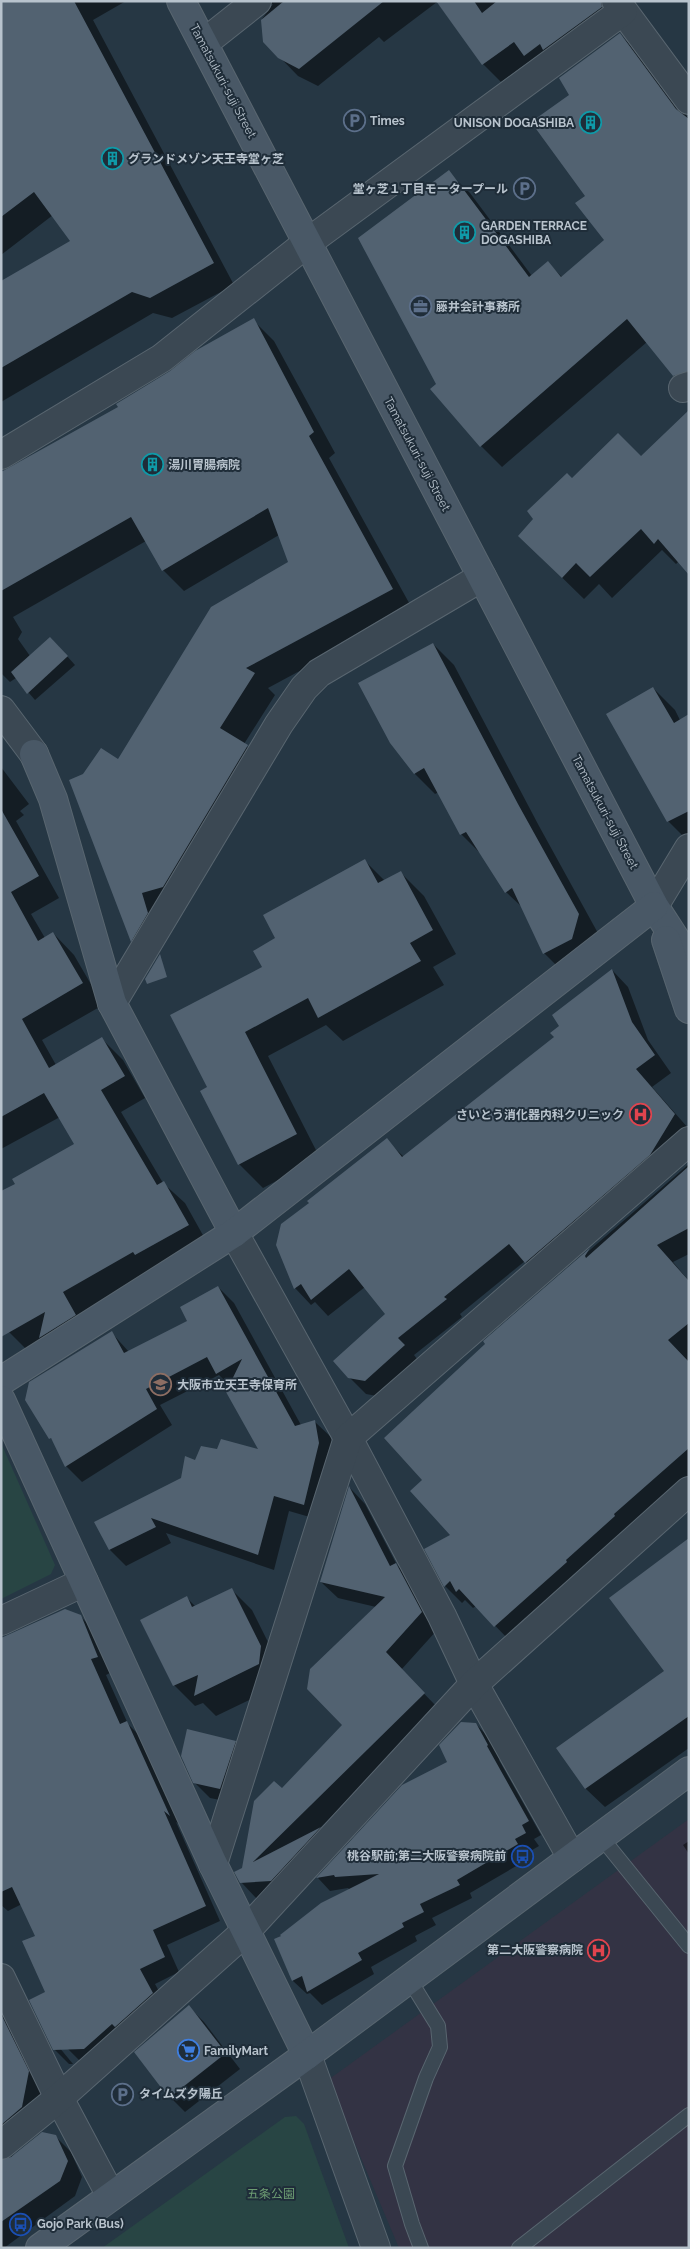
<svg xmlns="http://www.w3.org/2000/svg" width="690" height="2249" font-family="Raleway,'Noto Sans JP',sans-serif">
<rect width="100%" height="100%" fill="#263744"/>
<polygon fill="#334" points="689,1819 689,2248 399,2248 328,2080"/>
<g fill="#284544">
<polygon points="1,1443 55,1565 51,1574 1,1599"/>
<polygon points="296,2116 304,2124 349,2248 102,2248 285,2117"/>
</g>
<g fill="#0007">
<polygon points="1,1 126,1 93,20 234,285 172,318 153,313 1,402 1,282 72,241 53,215 1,255"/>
<polygon points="266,1 605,1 618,18 542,73 530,61 501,82 483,64 437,2 384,42 379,37 318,86 298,76 264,41 262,19 273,4 270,5"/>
<polygon points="620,34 641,56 689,119 689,390 647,342 502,467 481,446 437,384 448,172 470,193 532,276 548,263 562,277 605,240 587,196 570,95"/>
<polygon points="253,320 274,341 335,453 329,458 413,610 268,688 275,695 244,744 269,767 152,962 132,941 118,761 289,563 279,535 184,591 163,570 146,541 13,617 22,632 18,639 30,656 58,646 75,665 35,700 16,678 10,682 1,673 1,474 120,408"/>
<polygon points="618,435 679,561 676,564 662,550 612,598 599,584 584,599 541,557 535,519"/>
<polygon points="433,644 454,665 539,826 599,935 565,974 544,953 523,908 506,892 482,855 461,834 439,792 435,794 415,774"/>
<polygon points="653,688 675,710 680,720 689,716 689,842 668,821"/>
<polygon points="1,767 29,804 20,811 24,815 16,821 59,898 31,914 45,938 53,933 74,955 103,1005 42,1040 56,1065 101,1038 123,1060 145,1098 121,1112 163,1183 185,1203 209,1246 31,1354 9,1332 1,1318 17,1185 76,1145 60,1117 1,1149"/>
<polygon points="365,861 385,881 400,872 424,896 456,954 433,967 444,985 343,1041 326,1025 268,1056 320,1158 263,1188 239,1164 209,1088 277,939"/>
<polygon points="612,970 628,987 648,1040 671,1073 652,1087 689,1129 542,1279 525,1261 460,1314 462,1317 414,1355 420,1363 382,1397 366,1394 349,1377 387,1314 365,1287 328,1316 315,1302 311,1305 295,1288 386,1140 404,1157 556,1037 561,1026"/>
<polygon points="689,1164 689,1254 673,1262 689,1281 689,1479 511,1642 476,1606 473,1608 465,1600 462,1603 445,1586 426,1549 452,1536 424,1480 487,1344 485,1341"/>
<polygon points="218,1287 234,1303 301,1425 315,1422 331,1437 335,1460 320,1520 289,1511 274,1570 166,1533 171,1543 126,1566 110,1550 96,1522 182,1479 195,1461 218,1451 260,1451 230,1386 219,1375 160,1405 172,1425 82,1482 66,1466 55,1444 26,1400 30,1382 111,1332 129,1352 189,1321"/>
<polygon points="350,1488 365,1504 397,1565 412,1581 438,1629 401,1670 440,1710 320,1828 336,1844 257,1899 241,1882 243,1868 282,1790 344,1725 376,1607 338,1598 321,1582"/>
<polygon points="689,1539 689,1748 605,1807 586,1789 557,1748 665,1671"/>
<polygon points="231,1589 252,1610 281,1668 280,1685 216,1716 203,1703 195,1706 174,1685 187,1598 196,1607"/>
<polygon points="80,1616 96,1632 112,1672 106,1675 128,1724 142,1738 182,1827 176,1822 220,1921 167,1945 179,1972 155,1984 168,2008 83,2064 68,2049 46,1993 36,1936 22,1904 8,1911 1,1905 1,1641"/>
<polygon points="476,1724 489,1738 501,1759 499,1760 541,1835 534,1839 539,1846 527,1853 530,1858 470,1893 472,1898 432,1918 436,1925 415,1936 417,1941 371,1967 374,1974 322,2005 310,1993 307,1994 293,1981 275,1940 350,1890 348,1888 330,1891 318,1878 403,1786 449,1762"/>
<polygon points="235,1742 250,1757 235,1803 210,1798 194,1782"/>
<polygon points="689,1841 689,1854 683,1845"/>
<polygon points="189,2007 204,2022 240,2069 185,2112 170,2097"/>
<polygon points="1,2011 6,2020 15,2029 43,2087 37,2123 1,2155"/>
<polygon points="59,2047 73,2064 69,2064 54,2049"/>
<polygon points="55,2136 71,2152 82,2177 75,2196 4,2248 1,2248 1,2161"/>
</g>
<g fill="#526271">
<polygon points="1,1 74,1 214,263 150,298 132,292 1,368 1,281 70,241 34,192 1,217"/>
<polygon points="284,1 384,1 299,69 278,58 263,42 261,20"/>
<polygon points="436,1 474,1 482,13 497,1 601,1 602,7 543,50 540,44 524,56 514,42 482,65"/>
<polygon points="620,33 676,109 689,119 689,371 673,376 627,319 480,447 430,389 436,384 358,238 449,170 529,277 548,261 561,277 604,240 575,203 585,196 531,122 569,95 559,78"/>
<polygon points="254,318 314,432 309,436 393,589 246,668 255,673 220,728 248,745 163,887 142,893 148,913 131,942 69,780 83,774 101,748 118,759 211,607 288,562 268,508 162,571 131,517 1,591 1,472 118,407 116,404 170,371 195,351"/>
<polygon points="689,410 689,575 658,539 654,544 641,529 590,577 576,563 562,578 518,536 533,519 527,511 567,473 572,478 618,433 641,456"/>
<polygon points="50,637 68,656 27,694 11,672"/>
<polygon points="433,643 518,804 579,914 572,939 543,954 512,888 505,893 466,832 460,835 424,768 414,774 390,743 358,683"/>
<polygon points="653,687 674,723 689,714 689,811 667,822 606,714"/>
<polygon points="1,809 39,876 11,892 38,941 53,932 83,983 22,1019 49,1068 102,1037 125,1076 101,1090 157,1185 164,1181 189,1225 135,1255 133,1252 63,1292 76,1315 39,1338 45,1312 1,1337 1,1191 15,1184 12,1179 74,1144 44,1093 1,1117"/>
<polygon points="365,859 378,883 401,871 433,930 410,943 421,961 318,1018 308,998 245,1032 297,1134 238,1165 200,1091 207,1087 170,1015 262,967 253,951 275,938 263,915"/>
<polygon points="160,954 167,977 147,984 145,979"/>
<polygon points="612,969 632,1022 655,1055 636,1069 675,1114 650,1155 525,1263 509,1244 444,1297 447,1299 398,1338 405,1345 365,1381 348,1378 333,1361 385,1314 349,1269 311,1300 301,1284 294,1289 276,1245 281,1224 309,1203 307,1201 387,1138 402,1157 554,1037 550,1033 559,1026 552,1015"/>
<polygon points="689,1166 689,1228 657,1245 689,1281 689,1323 668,1340 689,1362 689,1448 614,1514 615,1516 566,1560 567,1562 494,1627 459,1589 456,1592 450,1581 444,1587 424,1549 450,1535 410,1491 422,1480 384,1438 485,1344 483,1341 590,1248 585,1256 586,1258"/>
<polygon points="218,1286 295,1426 315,1420 319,1443 304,1505 274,1496 258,1555 151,1518 156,1527 109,1550 94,1522 181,1478 185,1456 195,1460 201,1446 217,1449 221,1439 258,1449 226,1392 242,1359 216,1374 207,1357 146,1389 157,1409 65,1467 51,1438 49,1439 25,1400 29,1382 112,1331 124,1353 187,1321 180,1307"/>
<polygon points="349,1486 390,1566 396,1563 422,1612 386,1652 425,1693 253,1862 321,1827 271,1881 240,1883 234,1872 242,1868 254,1801 274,1781 282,1788 342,1725 307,1689 310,1669 385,1597 320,1582"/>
<polygon points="689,1538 689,1716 585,1789 556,1748 664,1671 609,1598"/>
<polygon points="232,1588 261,1646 259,1664 194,1696 198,1675 173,1686 140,1620 187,1596 192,1607"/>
<polygon points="65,1609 81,1615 98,1657 91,1659 120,1724 127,1721 170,1816 164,1811 206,1906 153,1930 165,1957 140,1969 153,1993 115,2027 112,2024 84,2049 53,2050 29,2000 45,1992 22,1941 35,1936 12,1887 1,1892 1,1638"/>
<polygon points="461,1722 476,1723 488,1745 487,1746 529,1821 522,1825 526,1833 515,1839 518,1844 457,1880 460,1885 420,1904 424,1912 402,1923 404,1927 358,1953 362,1960 307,1992 302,1976 292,1981 274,1939 281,1936 280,1935 321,1903 379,1874 335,1877 334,1875 316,1878 402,1785 447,1762 439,1745"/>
<polygon points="187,1729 236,1741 220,1789 193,1783 181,1756"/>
<polygon points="189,2005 226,2053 169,2098 134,2052"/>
<polygon points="1,2014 29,2071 22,2107 1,2125"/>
<polygon points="42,2132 56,2135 68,2161 60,2181 1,2222 1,2160 11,2157"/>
</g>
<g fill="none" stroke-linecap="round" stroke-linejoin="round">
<defs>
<g id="lane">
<polyline points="601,1837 689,1946"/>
<polyline points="409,1979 438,2026 440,2047 426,2078 395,2166 412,2224 421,2248"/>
<polyline points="519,2248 689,2115"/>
</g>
<g id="street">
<polyline points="616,1 689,100"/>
<polyline points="204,43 257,1"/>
<polyline points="683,388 689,386"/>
<polyline points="1,455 162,358 307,243 623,11"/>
<polyline points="1,710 34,754"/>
<polyline points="654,906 689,848"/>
<polyline points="112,1003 279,724 304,688 319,673 482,577"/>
<polyline points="234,1233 348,1438 442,1616 474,1684 572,1858"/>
<polyline points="1,1621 84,1582"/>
<polyline points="213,1864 348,1438 689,1141"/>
<polyline points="1,1978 59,2098 111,2196"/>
<polyline points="307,2055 376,2248"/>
<polyline points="1,2145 59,2098 245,1932 474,1684 689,1491"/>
</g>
<g id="secondary">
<polyline points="181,1 654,906 689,960"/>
<polyline points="34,754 53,799 112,1003 234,1233"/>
<polyline points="666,940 689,1009"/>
<polyline points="1,1381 234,1233 654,906"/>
<polyline points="1,1400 213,1864 307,2055"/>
<polyline points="40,2248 307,2055 689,1771"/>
</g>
</defs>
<use href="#lane" stroke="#596670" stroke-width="16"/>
<use href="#street" stroke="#596670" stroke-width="30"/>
<use href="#secondary" stroke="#596670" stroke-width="30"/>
<use href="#lane" stroke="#3b4853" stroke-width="14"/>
<use href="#street" stroke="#3b4853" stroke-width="28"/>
<use href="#secondary" stroke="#495866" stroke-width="28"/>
</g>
<defs>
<symbol id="parking-ring" viewBox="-11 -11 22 22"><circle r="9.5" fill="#1f2d39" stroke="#5c6f8a" stroke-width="1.5"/><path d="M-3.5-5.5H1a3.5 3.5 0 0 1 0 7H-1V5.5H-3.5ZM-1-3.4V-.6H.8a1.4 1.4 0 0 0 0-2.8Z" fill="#5c6f8a"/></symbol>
<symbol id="building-ring" viewBox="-11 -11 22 22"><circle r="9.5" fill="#1f2d39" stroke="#0f9aa8" stroke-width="1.5"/><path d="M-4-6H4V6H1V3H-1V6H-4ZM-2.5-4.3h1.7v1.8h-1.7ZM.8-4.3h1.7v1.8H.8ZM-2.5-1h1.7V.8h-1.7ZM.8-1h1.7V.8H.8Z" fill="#0f9aa8"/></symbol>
<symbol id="office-ring" viewBox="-11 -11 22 22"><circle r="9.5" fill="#1f2d39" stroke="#5c6f8a" stroke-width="1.5"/><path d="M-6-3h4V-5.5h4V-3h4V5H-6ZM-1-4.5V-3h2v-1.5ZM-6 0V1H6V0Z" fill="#5c6f8a"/></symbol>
<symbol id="hospital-ring" viewBox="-11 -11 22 22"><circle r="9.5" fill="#1f2d39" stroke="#e0444e" stroke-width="1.5"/><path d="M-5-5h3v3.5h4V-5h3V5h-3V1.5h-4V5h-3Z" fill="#e0444e"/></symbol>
<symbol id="school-ring" viewBox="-11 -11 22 22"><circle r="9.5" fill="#1f2d39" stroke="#8d6e63" stroke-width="1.5"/><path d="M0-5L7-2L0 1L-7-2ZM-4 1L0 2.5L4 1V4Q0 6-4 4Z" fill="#8d6e63"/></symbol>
<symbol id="bus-ring" viewBox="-11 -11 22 22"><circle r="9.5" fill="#1f2d39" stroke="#1a4fb4" stroke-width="1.5"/><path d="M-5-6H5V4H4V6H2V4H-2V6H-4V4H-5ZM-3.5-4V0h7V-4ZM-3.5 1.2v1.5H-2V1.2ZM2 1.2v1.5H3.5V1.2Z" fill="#1a4fb4"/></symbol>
<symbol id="supermarket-ring" viewBox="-11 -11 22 22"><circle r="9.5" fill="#1f2d39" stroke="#3f7fe0" stroke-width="1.5"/><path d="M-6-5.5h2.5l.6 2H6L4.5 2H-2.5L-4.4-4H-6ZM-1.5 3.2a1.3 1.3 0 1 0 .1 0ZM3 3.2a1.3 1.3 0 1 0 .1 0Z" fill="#3f7fe0"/></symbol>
</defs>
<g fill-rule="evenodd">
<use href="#parking-ring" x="342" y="108" width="25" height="25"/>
<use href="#building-ring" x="578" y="110" width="25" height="25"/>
<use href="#building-ring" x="100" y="146" width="25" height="25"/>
<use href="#parking-ring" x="512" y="176" width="25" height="25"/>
<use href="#building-ring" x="452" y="220" width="25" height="25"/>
<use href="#office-ring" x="408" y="294" width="25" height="25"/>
<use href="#building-ring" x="140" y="452" width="25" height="25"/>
<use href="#hospital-ring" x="628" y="1102" width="25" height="25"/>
<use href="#school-ring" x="148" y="1372" width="25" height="25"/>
<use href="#bus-ring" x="510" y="1844" width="25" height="25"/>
<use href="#hospital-ring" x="586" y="1938" width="25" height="25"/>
<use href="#supermarket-ring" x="176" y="2038" width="25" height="25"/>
<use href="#parking-ring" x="110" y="2082" width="25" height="25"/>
<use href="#bus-ring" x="8" y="2212" width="25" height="25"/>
</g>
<g text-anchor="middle" stroke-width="4" stroke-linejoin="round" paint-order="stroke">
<g font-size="12" fill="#b8c3cd" stroke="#1f2d39">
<text transform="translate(223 81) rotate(62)" y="4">Tamatsukuri-suji Street</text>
<text transform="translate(417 454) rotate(62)" y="4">Tamatsukuri-suji Street</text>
<text transform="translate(605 812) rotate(62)" y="4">Tamatsukuri-suji Street</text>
</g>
<g font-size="12" font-weight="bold" fill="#b8c3cd" stroke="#1f2d39" text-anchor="start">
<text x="370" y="125">Times</text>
<text x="574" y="127" text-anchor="end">UNISON DOGASHIBA</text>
<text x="128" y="163">グランドメゾン天王寺堂ヶ芝</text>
<text x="508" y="193" text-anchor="end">堂ヶ芝１丁目モータープール</text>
<text x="481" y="230">GARDEN TERRACE<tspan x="481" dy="14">DOGASHIBA</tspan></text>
<text x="436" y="311">藤井会計事務所</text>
<text x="168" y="469">湯川胃腸病院</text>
<text x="624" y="1119" text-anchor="end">さいとう消化器内科クリニック</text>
<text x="177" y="1389">大阪市立天王寺保育所</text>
<text x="506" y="1860" text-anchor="end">桃谷駅前;第二大阪警察病院前</text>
<text x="583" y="1954" text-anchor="end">第二大阪警察病院</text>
<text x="204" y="2055">FamilyMart</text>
<text x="139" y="2098">タイムズ夕陽丘</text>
<text x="37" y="2228">Gojo Park (Bus)</text>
</g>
<g font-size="12" fill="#6e9e73" stroke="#1f2d39">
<text x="271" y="2198">五条公園</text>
</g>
</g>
<rect width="690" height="2249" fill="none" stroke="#b8c3cd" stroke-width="5"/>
</svg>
